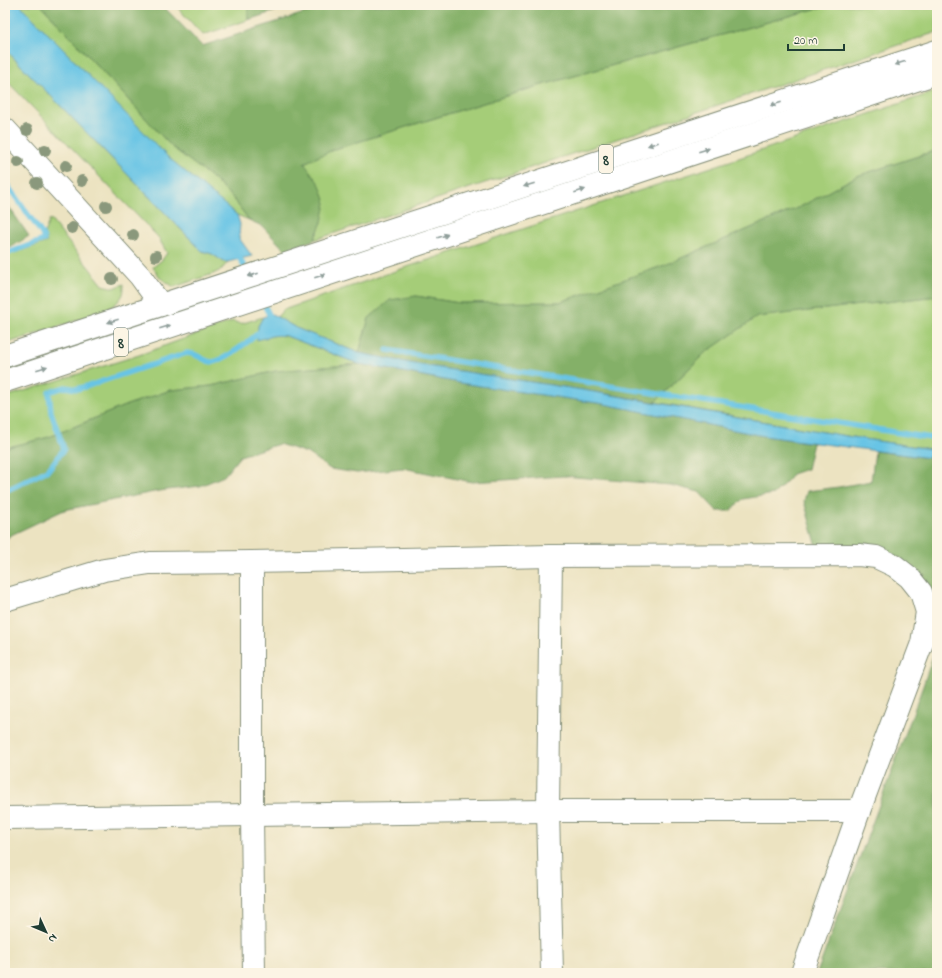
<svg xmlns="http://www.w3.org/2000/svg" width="942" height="978" font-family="'Indie Flower',sans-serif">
<rect width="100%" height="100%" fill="#fcf5e5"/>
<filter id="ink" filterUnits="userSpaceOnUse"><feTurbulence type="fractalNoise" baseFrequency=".025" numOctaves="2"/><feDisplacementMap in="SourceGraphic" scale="8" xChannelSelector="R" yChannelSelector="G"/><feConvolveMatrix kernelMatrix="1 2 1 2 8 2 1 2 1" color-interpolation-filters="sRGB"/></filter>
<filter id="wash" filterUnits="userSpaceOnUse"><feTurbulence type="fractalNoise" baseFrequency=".012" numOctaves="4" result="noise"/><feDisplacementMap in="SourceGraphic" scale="16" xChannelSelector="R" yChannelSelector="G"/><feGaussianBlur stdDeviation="0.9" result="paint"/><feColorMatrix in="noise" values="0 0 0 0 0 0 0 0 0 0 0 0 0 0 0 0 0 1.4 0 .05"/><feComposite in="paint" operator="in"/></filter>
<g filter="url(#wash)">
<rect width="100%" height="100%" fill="#ece3c1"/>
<g fill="#a5cd78" stroke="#628556">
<polygon points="20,5 41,5 172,147 211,177 232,197 249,220 237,215 168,158"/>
<polygon points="175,5 248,5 248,20 203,35"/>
<polygon points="829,5 937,5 937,32 314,240 322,222 304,163 335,149 535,87"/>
<polygon points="5,49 202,251 212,254 224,262 228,262 221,270 213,274 174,287 159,277 153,267 162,260 167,253 158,237 5,79"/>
<polygon points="937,91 937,150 857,176 802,206 665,265 560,302 459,303 416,296 369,318 359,353 296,328 277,317 283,310 401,269 736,159"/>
<path d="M50,219L103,285L114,288L124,284C124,287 124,291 123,294C119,304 108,309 99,313L5,344V256L47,242L44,233Z"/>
<polygon points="937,296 937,450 858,438 655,402 705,353 757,317"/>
<path d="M263,317L258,326L265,338C272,335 278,335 286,336L359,364L276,371L211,386L171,390L127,405L49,437L5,448V397L139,355L233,321L240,324Z"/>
</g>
<g fill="#84b068" stroke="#52764e">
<polygon points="41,5 162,5 202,46 329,5 829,5 535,87 335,149 304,163 320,185 326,203 322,222 314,240 285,250 262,226 249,220 232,197 211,177 172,147"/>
<polygon points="248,5 294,5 248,20"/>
<polygon points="937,150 937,296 757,317 705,353 655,402 583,390 421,365 359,353 369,318 390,300 416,296 459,303 560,302 665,265 802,206 857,176"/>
<polygon points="5,201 29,236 5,251"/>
<polygon points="359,364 460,383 604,404 764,436 813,443 807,469 792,474 788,480 774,494 743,499 730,511 717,511 699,492 670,485 564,476 472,482 403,468 357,473 330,469 307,453 279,444 240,456 224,476 200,486 159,491 64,510 9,536 5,542 5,448 49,437 127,405 171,390 211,386 276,371"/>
<polygon points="875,451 937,459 937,604 931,603 900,558 817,547 804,501 807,491 839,487 871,481"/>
<polygon points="937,643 937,973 817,973 923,686"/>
</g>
<g fill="#67c4e5" stroke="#43808c">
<polygon points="5,5 20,5 168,157 237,215 240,224 239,238 252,256 228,262 224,262 212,254 202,251 175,223 5,49"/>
<path d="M272,314L296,328L359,353L421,365L583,390L858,438L937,450V459L764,436L604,404L460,383L398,371L359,364L286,336C274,334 269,337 257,340L258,326L263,317Z"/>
</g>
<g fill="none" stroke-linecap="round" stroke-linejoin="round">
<g stroke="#67c4e5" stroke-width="5.5">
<polyline points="5,182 42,234 44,240 5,254"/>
<polyline points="237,253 247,272"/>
<polyline points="262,301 272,320"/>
<polyline points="387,350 937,439"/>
<path d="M5,491L48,470L64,449L51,412L49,392L65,387L77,389L91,385L187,353C187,353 193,354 193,354C200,356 206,362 213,362C226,360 253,338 263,329"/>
</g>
</g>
</g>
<g filter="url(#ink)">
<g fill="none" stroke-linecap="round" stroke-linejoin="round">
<defs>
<g id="minor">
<polyline points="5,129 140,276 161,305"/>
<polyline points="551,556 548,811 552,973"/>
<polyline points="252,562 252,815 254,973"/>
<polyline points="5,600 104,570 150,563 252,562 551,556 859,555 876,557 895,566 909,577 921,592 927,612 922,643 859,811 802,973"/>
<polyline points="5,818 252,815 548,811 859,811"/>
</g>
<g id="highway">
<polyline points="5,356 937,51"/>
<polyline points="5,381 937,73"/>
</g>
</defs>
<use href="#minor" stroke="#86907a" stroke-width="24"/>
<use href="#highway" stroke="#86907a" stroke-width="24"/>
<use href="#minor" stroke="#fff" stroke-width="22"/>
<use href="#highway" stroke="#fff" stroke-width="22"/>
</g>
<g fill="#8a987b">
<circle cx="27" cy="130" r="6"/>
<circle cx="45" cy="150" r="6"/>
<circle cx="18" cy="162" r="6"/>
<circle cx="66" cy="166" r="6"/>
<circle cx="82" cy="181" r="6"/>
<circle cx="37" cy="183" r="6"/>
<circle cx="106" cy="206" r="6"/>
<circle cx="72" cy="228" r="6"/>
<circle cx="133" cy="235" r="6"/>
<circle cx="156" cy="256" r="6"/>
<circle cx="112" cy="279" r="6"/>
</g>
<defs><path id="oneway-solid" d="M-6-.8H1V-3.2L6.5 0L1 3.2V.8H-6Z"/></defs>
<g fill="#8f9e9a">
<use href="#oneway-solid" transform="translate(900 63) rotate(162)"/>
<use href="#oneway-solid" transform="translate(776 104) rotate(162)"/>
<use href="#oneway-solid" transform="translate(653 144) rotate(162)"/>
<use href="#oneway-solid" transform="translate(704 150) rotate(-18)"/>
<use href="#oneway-solid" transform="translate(529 185) rotate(162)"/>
<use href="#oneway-solid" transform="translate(580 191) rotate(-18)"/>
<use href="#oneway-solid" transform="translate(443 236) rotate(-18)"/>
<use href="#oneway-solid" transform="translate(253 275) rotate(162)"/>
<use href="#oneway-solid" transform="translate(320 276) rotate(-18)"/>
<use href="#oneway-solid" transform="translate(113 321) rotate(162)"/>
<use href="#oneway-solid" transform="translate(165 327) rotate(-18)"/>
<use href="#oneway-solid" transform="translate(42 368) rotate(-18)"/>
</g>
</g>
<g text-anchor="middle" stroke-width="3.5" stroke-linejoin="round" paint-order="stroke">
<g fill="#fcf5e5" stroke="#617469" stroke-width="1">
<rect x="599" y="145" width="14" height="28" rx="3"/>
<rect x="114" y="328" width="14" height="28" rx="3"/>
</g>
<g font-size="16" font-weight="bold" fill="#1f3d34">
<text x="606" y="165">8</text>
<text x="121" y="348">8</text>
</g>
</g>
<rect width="942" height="978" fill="none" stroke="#fcf5e5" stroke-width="20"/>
<g transform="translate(46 932) rotate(134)" stroke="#fcf5e5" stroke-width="3" paint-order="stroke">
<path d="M0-3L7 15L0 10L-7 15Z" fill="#1f3d34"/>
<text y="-6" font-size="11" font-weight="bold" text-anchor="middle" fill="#1f3d34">N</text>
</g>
<path d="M788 44v6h56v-6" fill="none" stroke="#1f3d34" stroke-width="2"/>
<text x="794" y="44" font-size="12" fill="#1f3d34" stroke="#fcf5e5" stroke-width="3" paint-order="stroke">20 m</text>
</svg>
